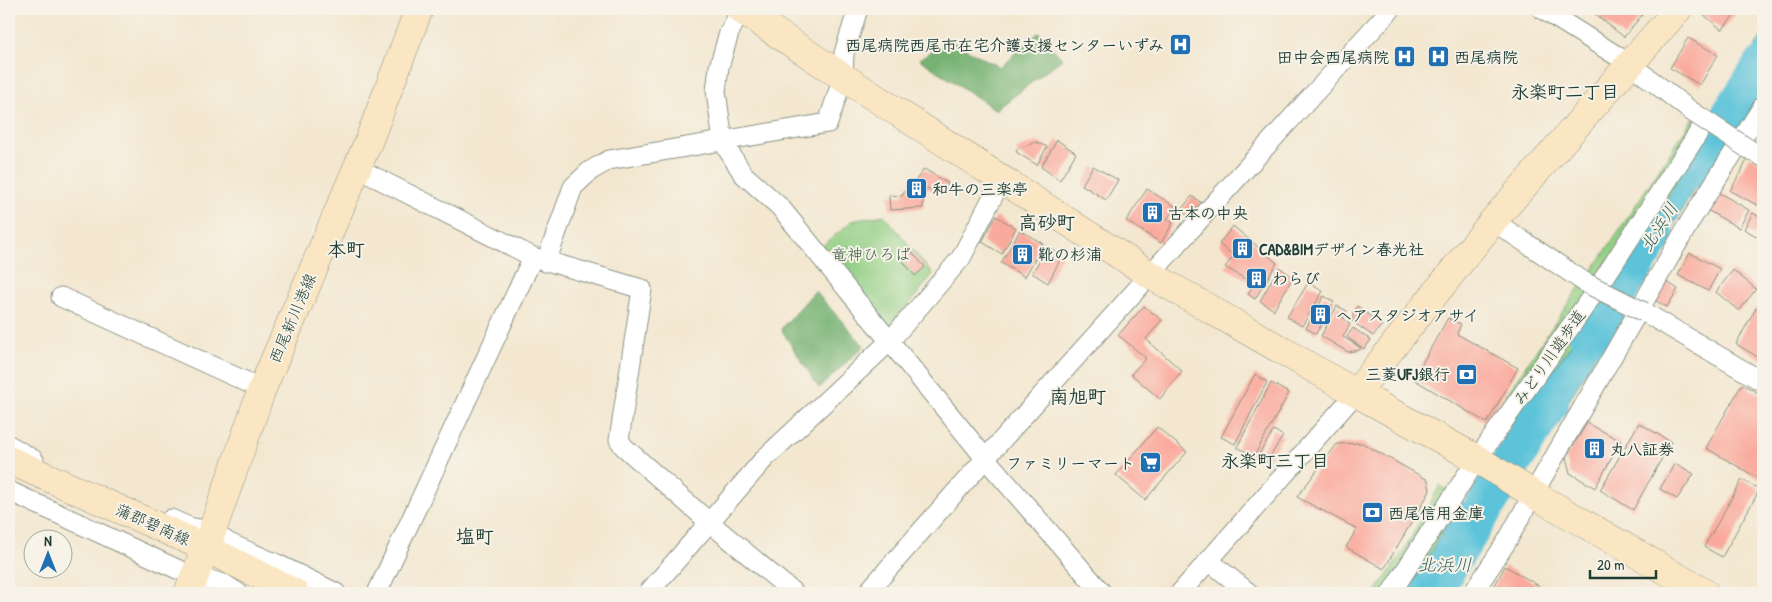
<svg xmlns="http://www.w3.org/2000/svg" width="1772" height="602" font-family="'Patrick Hand','Klee One',sans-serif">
<rect width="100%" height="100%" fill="#f7f3e8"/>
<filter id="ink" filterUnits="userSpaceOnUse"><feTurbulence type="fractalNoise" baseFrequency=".02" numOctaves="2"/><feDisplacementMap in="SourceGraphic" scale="10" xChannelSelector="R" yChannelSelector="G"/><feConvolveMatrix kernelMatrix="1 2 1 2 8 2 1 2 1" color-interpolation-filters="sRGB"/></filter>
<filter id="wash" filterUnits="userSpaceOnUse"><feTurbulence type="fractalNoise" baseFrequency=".0096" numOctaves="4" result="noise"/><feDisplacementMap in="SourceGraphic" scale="20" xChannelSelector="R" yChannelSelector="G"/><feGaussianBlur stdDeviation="1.12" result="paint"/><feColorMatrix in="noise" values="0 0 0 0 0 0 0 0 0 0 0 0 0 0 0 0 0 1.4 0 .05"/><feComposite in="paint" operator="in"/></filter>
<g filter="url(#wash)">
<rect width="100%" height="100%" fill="#f3e7d0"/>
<g fill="#93cf85" stroke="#59865c">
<polygon points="1693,118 1709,129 1641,241 1613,293 1591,273"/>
<polygon points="884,215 933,274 889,329 820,248 852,221"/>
<polygon points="1580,286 1603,302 1540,387 1497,442 1482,431"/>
<polygon points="1440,485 1461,501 1407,593 1375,593 1403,552"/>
</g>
<g fill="#76b272" stroke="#4a7853">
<polygon points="1039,32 1062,59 996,110 919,59 950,41 1000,67"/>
<polygon points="815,291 864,346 819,388 781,329"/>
</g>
<g fill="#5cc3d9" stroke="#3e8086">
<polygon points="1763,34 1763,86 1746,115 1723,100"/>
<polygon points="1709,129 1723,138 1638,288 1619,278"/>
<polygon points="1603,302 1622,310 1536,457 1502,439"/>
<polygon points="1460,501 1496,513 1451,593 1407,593"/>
</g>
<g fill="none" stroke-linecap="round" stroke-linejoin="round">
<g stroke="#5cc3d9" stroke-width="40">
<polyline points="1696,169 1763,66"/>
<polyline points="1589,336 1654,235"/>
<polyline points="1431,593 1549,402"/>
</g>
</g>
<g id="blocks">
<g fill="#faaa9d">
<polygon points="1589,9 1645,9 1646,10 1624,37"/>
<polygon points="1697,9 1739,9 1722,30"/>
<polygon points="1688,38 1718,55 1700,85 1670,68"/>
<polygon points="1057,140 1076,153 1060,180 1041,167"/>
<polygon points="1037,142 1047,147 1037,165 1016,152 1018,148"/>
<polygon points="1749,157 1763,164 1763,208 1730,191"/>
<polygon points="1093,166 1118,180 1106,200 1082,185"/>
<polygon points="924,169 948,183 942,191 933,187 931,190 927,188 924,193 923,208 890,210 889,195 902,196 908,186 911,187"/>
<polygon points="1147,189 1176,207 1167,219 1173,223 1161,243 1126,221"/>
<polygon points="1718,192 1749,210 1739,228 1707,210"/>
<polygon points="1192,196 1203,204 1190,218 1181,210"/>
<polygon points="1753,213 1763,219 1763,240 1744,229"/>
<polygon points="996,216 1016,228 1002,254 982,242"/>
<polygon points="1233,226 1277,263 1255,299 1248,294 1254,284 1225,267 1234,256 1219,244"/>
<polygon points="1020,230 1043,244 1025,277 1001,263"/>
<polygon points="1048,247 1062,256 1048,283 1032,273"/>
<polygon points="909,249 925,267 915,276 899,256"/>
<polygon points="1690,253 1720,269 1708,291 1678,275"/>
<polygon points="1279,267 1293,277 1274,310 1260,301"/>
<polygon points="1733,270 1756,289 1739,311 1716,292"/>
<polygon points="1665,281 1678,289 1667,307 1654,300"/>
<polygon points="1308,283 1323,291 1302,326 1287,317"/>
<polygon points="1324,296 1334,302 1316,334 1306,328"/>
<polygon points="1144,306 1162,320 1146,339 1182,371 1160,399 1131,374 1146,358 1118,335"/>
<polygon points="1337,306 1347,311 1343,318 1350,324 1343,337 1360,347 1360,350 1348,352 1321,336"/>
<polygon points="1357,306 1382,325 1373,336 1353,322 1353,313"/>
<polygon points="1756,308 1763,312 1763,360 1736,344"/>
<polygon points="1448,318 1461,324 1457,334 1518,368 1487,423 1413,379"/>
<polygon points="1353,328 1371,340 1364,349 1347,337"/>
<polygon points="1255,374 1267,382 1235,444 1221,437"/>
<polygon points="1271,383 1289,393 1254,456 1237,447"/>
<polygon points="1742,384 1763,396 1763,481 1706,448"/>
<polygon points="1587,423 1621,441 1595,488 1570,473 1566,457"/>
<polygon points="1639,423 1671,442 1633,510 1600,490"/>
<polygon points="1157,427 1187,452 1145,500 1116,475"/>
<polygon points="1274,430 1283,436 1266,463 1257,457"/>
<polygon points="1362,443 1428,480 1430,491 1384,569 1346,547 1357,529 1297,497 1337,444"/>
<polygon points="1675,463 1694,474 1677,499 1660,489"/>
<polygon points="1742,480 1760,489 1722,557 1704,547"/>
<polygon points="1505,566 1551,593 1491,593"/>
</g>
</g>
</g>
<g filter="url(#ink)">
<use href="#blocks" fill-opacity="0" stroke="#899282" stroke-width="1"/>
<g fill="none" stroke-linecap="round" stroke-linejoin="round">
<defs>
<g id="street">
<polyline points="1542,9 1630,64 1691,111"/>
<polyline points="741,10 729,33 719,67 716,91 723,142 743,174 780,207 985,458 1102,593"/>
<polyline points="1747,148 1763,157"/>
<polyline points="357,168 533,257 642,289 619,440 624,447 709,522 794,593"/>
<polyline points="1493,221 1586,283"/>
<polyline points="546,262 573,187 590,171 609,160 828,123 843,77 844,53 858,9"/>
<polyline points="61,297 262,389"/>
<polyline points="1644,312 1763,382"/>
<polyline points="9,445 34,460"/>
<polyline points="9,491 177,569 195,576 224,584 238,593"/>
<polyline points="171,519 189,527 211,531 229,543 277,564 336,593"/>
<polyline points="1209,561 1249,593"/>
<polyline points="377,593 533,257"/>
<polyline points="648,593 765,458 889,342 961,258 1002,179"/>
<path d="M867,593C1039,396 1215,202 1391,9"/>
<polyline points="1180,593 1356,393"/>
<polyline points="1391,593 1477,459 1597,289 1706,121"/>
<polyline points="1473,593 1507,541 1533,494 1692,218 1763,106"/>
</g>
<g id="secondary">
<polyline points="740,9 843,77 1149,274 1356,393 1477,459 1533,494 1705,593"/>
<polyline points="1356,393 1493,221 1678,9"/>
<polyline points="9,460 206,548 295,593"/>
<polyline points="188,593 206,548 262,389 369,140 419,9"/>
</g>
</defs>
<use href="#street" stroke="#899282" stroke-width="21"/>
<use href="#secondary" stroke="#899282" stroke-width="29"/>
<use href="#street" stroke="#fff" stroke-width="19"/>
<use href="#secondary" stroke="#fbe6c3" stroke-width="28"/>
<defs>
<g id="street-bridge">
<polyline points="1691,111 1747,148"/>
<polyline points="1586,283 1644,312"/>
</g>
</defs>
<use href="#street-bridge" stroke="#899282" stroke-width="21" stroke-linecap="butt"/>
<use href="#street-bridge" stroke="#fff" stroke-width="19"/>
</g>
</g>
<defs>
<symbol id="hospital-square" viewBox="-11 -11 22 22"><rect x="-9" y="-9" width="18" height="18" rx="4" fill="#1f6fb2" stroke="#f7f3e8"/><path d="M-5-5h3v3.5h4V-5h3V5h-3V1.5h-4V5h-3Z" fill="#fff"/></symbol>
<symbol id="building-square" viewBox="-11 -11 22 22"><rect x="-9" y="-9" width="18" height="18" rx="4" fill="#1f6fb2" stroke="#f7f3e8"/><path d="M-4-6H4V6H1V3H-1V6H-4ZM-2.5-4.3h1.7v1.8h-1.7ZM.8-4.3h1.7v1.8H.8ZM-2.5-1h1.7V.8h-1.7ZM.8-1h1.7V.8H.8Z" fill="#fff"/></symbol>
<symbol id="bank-square" viewBox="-11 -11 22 22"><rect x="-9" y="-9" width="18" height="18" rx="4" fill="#1f6fb2" stroke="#f7f3e8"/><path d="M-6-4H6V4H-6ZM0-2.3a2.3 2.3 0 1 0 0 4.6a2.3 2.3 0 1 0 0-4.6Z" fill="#fff"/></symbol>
<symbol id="supermarket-square" viewBox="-11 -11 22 22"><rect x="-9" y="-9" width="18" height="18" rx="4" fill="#1f6fb2" stroke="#f7f3e8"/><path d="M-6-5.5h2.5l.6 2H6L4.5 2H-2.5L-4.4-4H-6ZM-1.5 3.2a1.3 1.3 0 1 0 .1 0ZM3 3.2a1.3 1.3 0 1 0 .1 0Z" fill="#fff"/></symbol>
</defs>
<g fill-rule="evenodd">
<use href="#hospital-square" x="1168" y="32" width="25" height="25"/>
<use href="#hospital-square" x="1392" y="44" width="25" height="25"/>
<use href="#hospital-square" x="1426" y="44" width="25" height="25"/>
<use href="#building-square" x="904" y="176" width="25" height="25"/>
<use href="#building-square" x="1140" y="200" width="25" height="25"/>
<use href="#building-square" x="1230" y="236" width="25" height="25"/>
<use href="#building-square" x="1010" y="242" width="25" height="25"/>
<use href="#building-square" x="1244" y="266" width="25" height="25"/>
<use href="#building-square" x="1308" y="302" width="25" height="25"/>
<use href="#bank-square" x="1454" y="362" width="25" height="25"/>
<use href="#building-square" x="1582" y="436" width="25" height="25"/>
<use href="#supermarket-square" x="1138" y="450" width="25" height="25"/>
<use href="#bank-square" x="1360" y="500" width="25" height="25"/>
</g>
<g text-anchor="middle" stroke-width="4" stroke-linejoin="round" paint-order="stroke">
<g font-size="16" font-weight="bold" fill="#1f3d34" stroke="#f7f3e8" text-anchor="start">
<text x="1164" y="51" text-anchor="end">西尾病院西尾市在宅介護支援センターいずみ</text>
<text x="1389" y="63" text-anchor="end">田中会西尾病院</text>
<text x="1454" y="63">西尾病院</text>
<text x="932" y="195">和牛の三楽亭</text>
<text x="1168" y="219">古本の中央</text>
<text x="1259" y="255">CAD&amp;BIMデザイン春光社</text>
<text x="1038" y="260">靴の杉浦</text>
<text x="1272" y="284">わらび</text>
<text x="1336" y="321">ヘアスタジオアサイ</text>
<text x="1450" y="380" text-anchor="end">三菱UFJ銀行</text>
<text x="1610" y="455">丸八証券</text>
<text x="1135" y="469" text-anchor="end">ファミリーマート</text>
<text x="1388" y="519">西尾信用金庫</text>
</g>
<g font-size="16" fill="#365a44" stroke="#f7f3e8">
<text x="871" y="260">竜神ひろば</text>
</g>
<g font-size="16" fill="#1f3d34" stroke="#f7f3e8">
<text transform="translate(292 318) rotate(-67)" y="6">西尾新川港線</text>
<text transform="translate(1549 357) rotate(-55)" y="6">みどり川遊歩道</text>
<text transform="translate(153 524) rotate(24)" y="6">蒲郡碧南線</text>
</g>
<g font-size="18" font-weight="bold" fill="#1f3d34" stroke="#f7f3e8">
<text x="1565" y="98">永楽町二丁目</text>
<text x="1275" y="467">永楽町三丁目</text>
</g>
<g font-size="18" font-style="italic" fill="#2e5e5d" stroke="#f7f3e8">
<text transform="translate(1659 227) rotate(-57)" y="6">北浜川</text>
<text x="1445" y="571">北浜川</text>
</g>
<g font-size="19" font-weight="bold" fill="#1f3d34" stroke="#f7f3e8">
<text x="1047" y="229">高砂町</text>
<text x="346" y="256">本町</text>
<text x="1078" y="403">南旭町</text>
<text x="475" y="543">塩町</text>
</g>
</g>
<rect width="1772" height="602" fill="none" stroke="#f7f3e8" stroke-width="30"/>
<g transform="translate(48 554)"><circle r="24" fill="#f7f3e8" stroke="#a1aaa0"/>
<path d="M0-4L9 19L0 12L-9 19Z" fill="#1f6fb2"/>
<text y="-8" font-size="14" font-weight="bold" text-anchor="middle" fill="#1f3d34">N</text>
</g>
<path d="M1590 570v8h66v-8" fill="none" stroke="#1f3d34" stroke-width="2.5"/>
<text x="1597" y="570" font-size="15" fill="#1f3d34" stroke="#f7f3e8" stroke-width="4" paint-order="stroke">20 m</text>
</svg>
